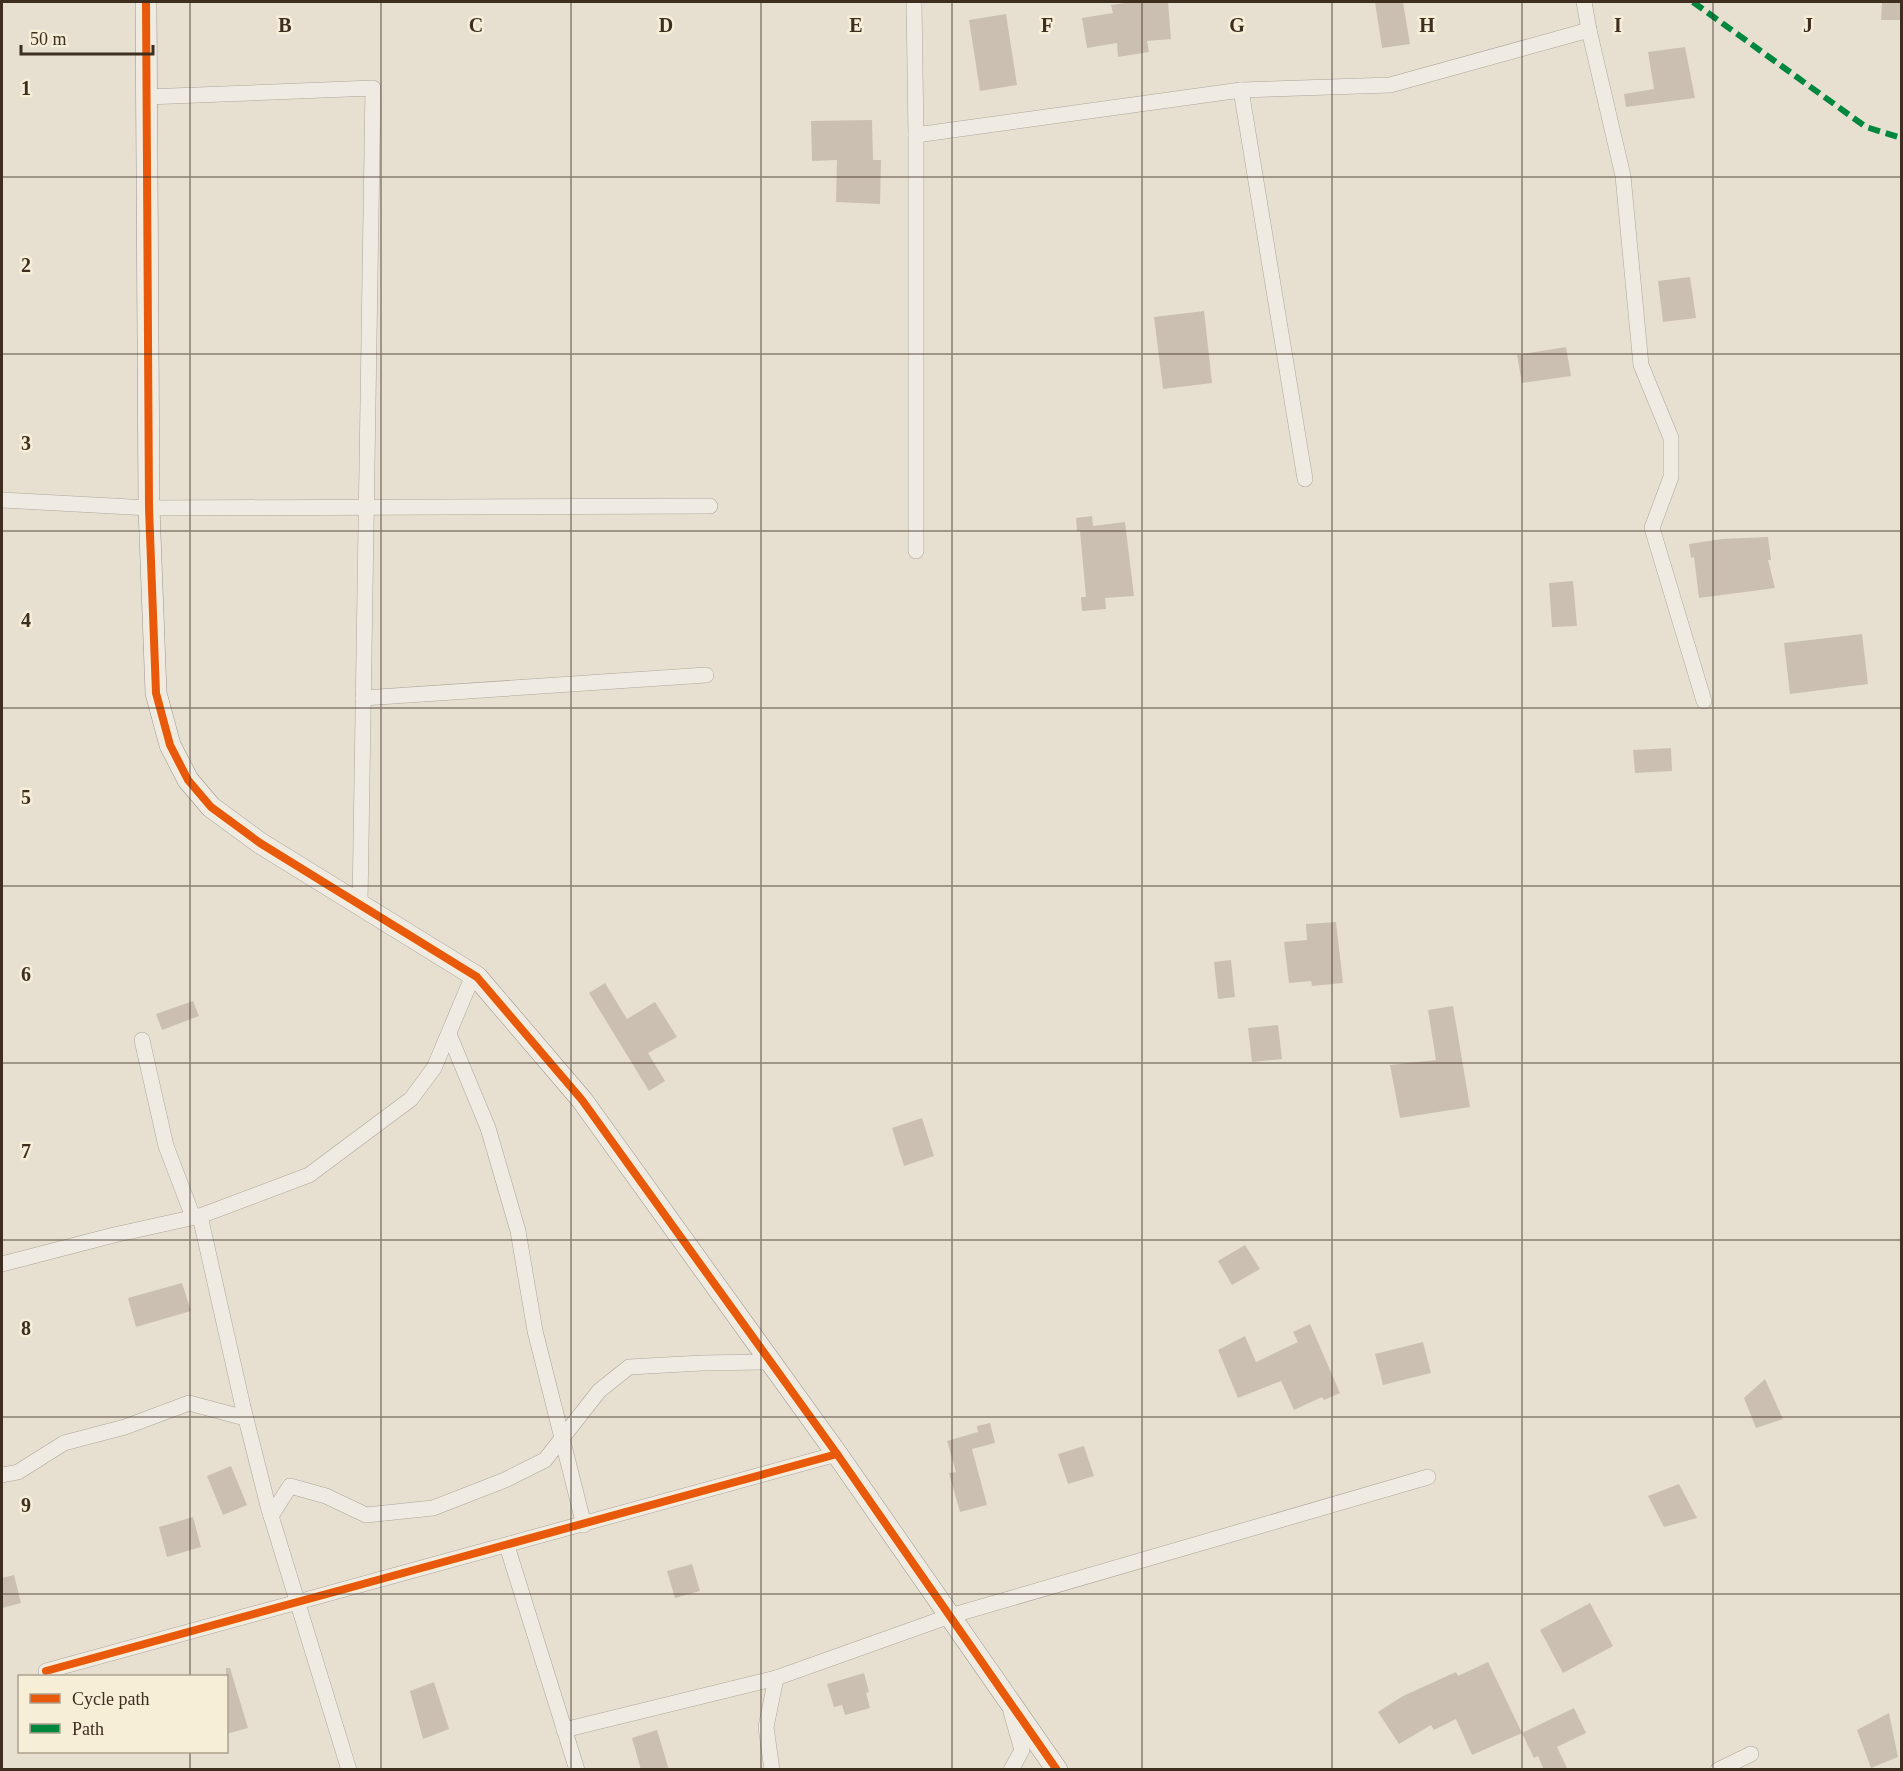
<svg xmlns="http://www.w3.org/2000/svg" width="1903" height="1771" font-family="Georgia,serif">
<rect width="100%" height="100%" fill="#e7e0d1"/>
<g fill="#cbbfb2">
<polygon points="1132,2 1168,2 1171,39 1147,41 1149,52 1118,57 1117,43 1087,48 1082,18 1113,13 1111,5"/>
<polygon points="1375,2 1403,2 1410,44 1382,48"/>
<polygon points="1882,2 1902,2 1902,20 1881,20"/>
<polygon points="1006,14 1017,85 980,91 969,20"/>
<polygon points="1685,47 1695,98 1626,107 1624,94 1654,89 1648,52"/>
<polygon points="872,120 873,160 881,160 880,204 836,202 837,160 812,161 811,121"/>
<polygon points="1690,277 1696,318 1663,322 1658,281"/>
<polygon points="1204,311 1212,383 1163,389 1154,317"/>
<polygon points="1566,347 1571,376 1522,383 1517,355"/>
<polygon points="1092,516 1093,526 1125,522 1134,596 1105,598 1106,609 1082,611 1081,597 1086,597 1080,531 1077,531 1076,518"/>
<polygon points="1768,537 1771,560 1768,560 1775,588 1699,598 1694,557 1691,558 1689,544 1722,539"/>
<polygon points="1573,581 1577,626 1552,627 1549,583"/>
<polygon points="1862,634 1868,684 1790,694 1784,643"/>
<polygon points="1671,748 1672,771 1635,773 1633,750"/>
<polygon points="1336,922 1343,983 1312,986 1311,981 1289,983 1284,942 1307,940 1306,924"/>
<polygon points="1231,960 1235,997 1218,999 1214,962"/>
<polygon points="605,983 627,1019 655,1002 677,1037 648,1053 665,1081 649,1091 589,993"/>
<polygon points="193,1001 199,1016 162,1030 156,1014"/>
<polygon points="1453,1006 1470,1107 1400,1118 1390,1065 1436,1060 1428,1010"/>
<polygon points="1278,1025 1282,1059 1252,1062 1248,1028"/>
<polygon points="922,1118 934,1156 904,1166 892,1128"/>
<polygon points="1245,1245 1260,1269 1232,1285 1218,1261"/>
<polygon points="182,1283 191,1311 136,1327 128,1298"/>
<polygon points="1310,1324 1340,1393 1324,1400 1322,1397 1294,1410 1281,1381 1238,1398 1218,1350 1245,1336 1256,1362 1298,1342 1293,1332"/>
<polygon points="1423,1342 1431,1373 1383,1385 1375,1354"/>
<polygon points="1765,1379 1783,1419 1756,1428 1744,1398"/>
<polygon points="990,1423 995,1443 972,1449 987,1505 960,1512 949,1473 956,1472 947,1441 978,1432 977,1426"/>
<polygon points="1084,1446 1094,1476 1068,1484 1058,1454"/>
<polygon points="231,1466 247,1505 223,1515 207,1476"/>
<polygon points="1679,1484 1697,1518 1664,1527 1648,1496"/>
<polygon points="193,1517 201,1547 167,1557 159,1527"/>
<polygon points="692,1564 700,1591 675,1598 667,1571"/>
<polygon points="14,1575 21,1603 2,1608 2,1578"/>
<polygon points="1590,1603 1613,1646 1563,1673 1540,1630"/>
<polygon points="1488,1662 1522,1733 1472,1755 1456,1719 1434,1730 1431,1725 1399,1744 1378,1712 1403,1696 1456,1672 1458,1676"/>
<polygon points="226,1668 230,1668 248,1728 226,1734"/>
<polygon points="864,1673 869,1692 866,1693 870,1708 845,1715 842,1705 834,1707 827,1684"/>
<polygon points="434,1682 449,1729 423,1739 410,1691"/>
<polygon points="1574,1708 1586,1733 1557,1747 1568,1770 1544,1770 1538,1756 1534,1758 1522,1733"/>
<polygon points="1889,1713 1898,1757 1871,1768 1857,1730"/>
<polygon points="657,1730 669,1770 641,1770 632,1738"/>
</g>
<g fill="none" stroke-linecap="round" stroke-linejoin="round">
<defs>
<g id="street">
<polyline points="914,2 916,135 916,551"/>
<polyline points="1584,2 1589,30 1623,176 1641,365 1671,438 1671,477 1652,528 1704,701"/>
<polyline points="1241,90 1305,479"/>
<polyline points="146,97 373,88 360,905"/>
<polyline points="916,135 1241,90 1390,85 1589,30"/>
<polyline points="2,500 149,508 710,506"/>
<polyline points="363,698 706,675"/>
<polyline points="449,1034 488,1128 518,1231 535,1331 584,1525"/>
<polyline points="142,1040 166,1146 193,1217"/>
<polyline points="200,1216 243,1407 268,1506 349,1770"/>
<polyline points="2,1264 114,1235 200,1216 309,1175 411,1099 434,1068 474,973"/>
<polyline points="2,1475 18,1472 64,1443 125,1427 189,1403 245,1418"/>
<polyline points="271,1516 290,1486 326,1496 366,1515 433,1508 505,1480 545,1460 599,1391 629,1367 702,1363 771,1362"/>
<polyline points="507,1546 577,1770"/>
<path d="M46,1671C309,1597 574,1528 837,1454"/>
<polyline points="564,1730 776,1678 950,1616 1428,1477"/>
<polyline points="772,1770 766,1727 776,1678"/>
<polyline points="1011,1770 1022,1750 1011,1712"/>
<polyline points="1718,1770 1751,1754"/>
</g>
<polyline id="secondary" points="146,2 149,508 156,693 170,745 188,780 211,807 260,843 477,977 582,1100 837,1454 1057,1770"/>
</defs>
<use href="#street" stroke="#ada599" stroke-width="16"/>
<use href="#secondary" stroke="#9c958a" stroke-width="22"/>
<use href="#street" stroke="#efebe3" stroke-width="15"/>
<use href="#secondary" stroke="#efebe3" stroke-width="21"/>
<polyline stroke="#00873e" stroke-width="6" stroke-dasharray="12 6" stroke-linecap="butt" points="1693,2 1866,127 1902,138"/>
<defs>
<g id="cycleway">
<polyline points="146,2 149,508 156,693 170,745 188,780 211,807 260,843 477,977 582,1100 837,1454 1057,1770"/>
<path d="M46,1671C309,1597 574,1528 837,1454"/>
</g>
</defs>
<use href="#cycleway" stroke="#f7eed8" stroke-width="11"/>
<use href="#cycleway" stroke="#e8590c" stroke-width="8"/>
</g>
<path fill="none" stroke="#3d2e20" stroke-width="1.5" stroke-opacity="0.55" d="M190,2V1676M381,2V1770M571,2V1770M761,2V1770M952,2V1770M1142,2V1770M1332,2V1770M1522,2V1770M1713,2V1770M2,177H1902M2,354H1902M2,531H1902M2,708H1902M2,886H1902M2,1063H1902M2,1240H1902M2,1417H1902M2,1594H1902M190,1752V1770"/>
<g font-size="20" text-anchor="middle" font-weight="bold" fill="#3d2e20" stroke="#f7eed8" stroke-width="5" stroke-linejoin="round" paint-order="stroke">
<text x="285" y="32">B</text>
<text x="476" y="32">C</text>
<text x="666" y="32">D</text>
<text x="856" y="32">E</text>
<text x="1047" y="32">F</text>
<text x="1237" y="32">G</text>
<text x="1427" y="32">H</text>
<text x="1618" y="32">I</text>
<text x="1808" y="32">J</text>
<text x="26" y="95">1</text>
<text x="26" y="272">2</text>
<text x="26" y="450">3</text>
<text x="26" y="627">4</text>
<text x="26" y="804">5</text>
<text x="26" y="981">6</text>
<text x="26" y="1158">7</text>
<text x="26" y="1335">8</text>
<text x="26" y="1512">9</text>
</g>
<rect width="1903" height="1771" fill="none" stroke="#3d2e20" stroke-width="6"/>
<rect x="18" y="1675" width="210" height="78" fill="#f7eed8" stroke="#ada18e" stroke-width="1.5"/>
<rect x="30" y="1694" width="30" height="9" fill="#e8590c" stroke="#ada18e" stroke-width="1.5"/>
<text x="72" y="1705" font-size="18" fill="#3d2e20">Cycle path</text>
<rect x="30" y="1724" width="30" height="9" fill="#00873e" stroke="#ada18e" stroke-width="1.5"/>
<text x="72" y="1735" font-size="18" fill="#3d2e20">Path</text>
<path d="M21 45v9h132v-9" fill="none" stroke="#3d2e20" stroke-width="3"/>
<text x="30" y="45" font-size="18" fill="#3d2e20" stroke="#f7eed8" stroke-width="4.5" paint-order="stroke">50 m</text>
</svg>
